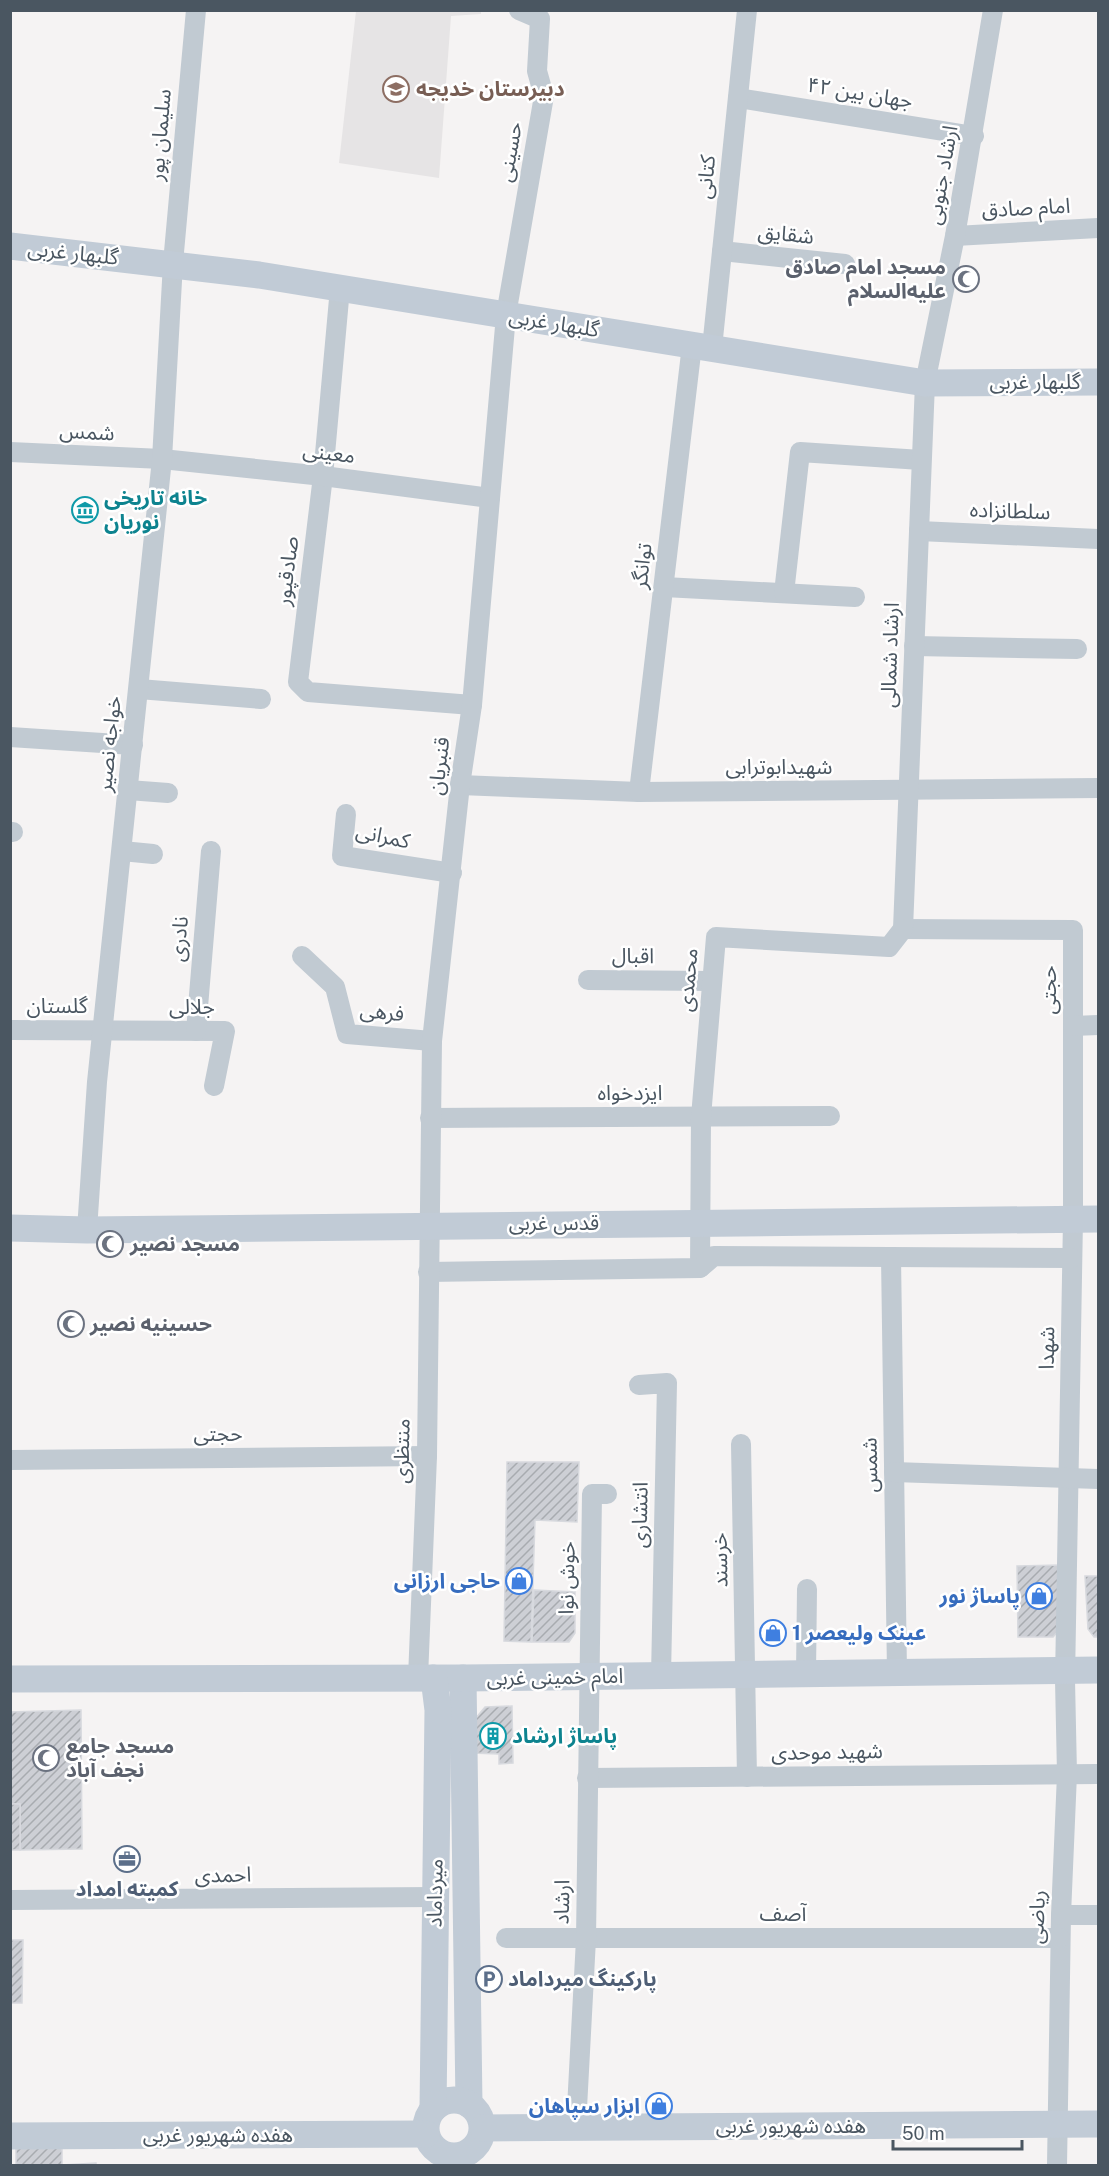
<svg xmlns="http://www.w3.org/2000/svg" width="1109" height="2176" font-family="'Public Sans','Noto Sans Arabic',sans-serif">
<defs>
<pattern id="building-hatch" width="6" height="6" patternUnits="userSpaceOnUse" patternTransform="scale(1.5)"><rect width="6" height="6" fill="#cdcfd5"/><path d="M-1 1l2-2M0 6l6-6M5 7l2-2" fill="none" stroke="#a8abb0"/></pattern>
</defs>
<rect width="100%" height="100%" fill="#f5f3f3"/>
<polygon fill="#e6e4e5" points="356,11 481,11 481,14 451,16 439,178 339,163"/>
<g fill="url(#building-hatch)" stroke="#d7d9de" stroke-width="1.5">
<polygon points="507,1462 579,1462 577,1522 535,1520 531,1642 504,1641"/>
<polygon points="1061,1565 1062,1627 1053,1637 1018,1637 1017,1566"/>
<polygon points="1085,1576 1098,1576 1098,1637 1094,1637 1088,1629"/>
<polygon points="534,1590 575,1592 575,1633 569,1642 532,1642"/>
<polygon points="512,1706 513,1763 499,1764 499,1754 472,1753 475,1719 485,1707"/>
<polygon points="81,1710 82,1849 20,1850 20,1804 10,1804 10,1712"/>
<rect x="10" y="1804" width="10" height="46"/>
<polygon points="10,1940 23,1940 22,2003 10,2003"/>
<polygon points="62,2145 62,2165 96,2163 96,2166 16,2166 16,2146"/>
</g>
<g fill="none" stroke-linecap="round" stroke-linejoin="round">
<g stroke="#c1cad2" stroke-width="20">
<polyline points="738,98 974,136"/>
<polyline points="955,236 1098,228"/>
<polyline points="722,251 845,264"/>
<polyline points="340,288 323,476 298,682 308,692 472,705"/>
<polyline points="712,348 747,10"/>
<polyline points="10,452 162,459 323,476 490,498"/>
<polyline points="919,531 1098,539"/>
<polyline points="664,587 855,597"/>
<polyline points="784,593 800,452 921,460"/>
<polyline points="914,646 1077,649"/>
<polyline points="139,689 261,699"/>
<polyline points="10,737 133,745"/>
<polyline points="460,785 639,792 1098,788"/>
<polyline points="128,790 168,793"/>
<polyline points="639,792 692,345"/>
<polyline points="346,814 342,856 452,873"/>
<polyline points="10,832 13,832"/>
<polyline points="122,851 153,854"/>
<polyline points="903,929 1073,930 1073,1219 1065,1680 1067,1774 1061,1915 1057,2166"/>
<polyline points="903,929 925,383 955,236 993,10"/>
<polyline points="302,956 335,987 347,1034 432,1041"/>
<polyline points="588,980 712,981"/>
<polyline points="1073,1026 1098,1025"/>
<polyline points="10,1030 225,1031 214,1086"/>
<polyline points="196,1031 211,851"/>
<polyline points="430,1118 830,1116"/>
<polyline points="87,1230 97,1082 162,459 173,263 196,10"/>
<polyline points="891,1257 897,1673"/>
<polyline points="700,1268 701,1117 716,937 889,947 903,929"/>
<polyline points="428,1272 700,1268 714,1256 1072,1258"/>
<polyline points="639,1385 667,1383 661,1676"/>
<polyline points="741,1444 747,1777"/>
<polyline points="10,1460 427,1456"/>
<polyline points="894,1472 1098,1479"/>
<polyline points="806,1674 807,1589"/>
<polyline points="418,1678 427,1456 432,1041 460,785 472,705 506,315 544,96 537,71 540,19 519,10"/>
<polyline points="587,1778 1098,1774"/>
<polyline points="10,1900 435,1897"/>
<polyline points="1061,1915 1098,1915"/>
<polyline points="506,1938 1060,1938"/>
<polyline points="576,2127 586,1939 592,1494 607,1494"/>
</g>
<g stroke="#c1cbd6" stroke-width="27">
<polyline points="10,246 259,275 925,383 1098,382"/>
<polyline points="10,1228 87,1230 1098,1219"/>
<polyline points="463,1678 469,2104"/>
<polyline points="10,1679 463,1678 1098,1670"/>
<circle cx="454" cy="2128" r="28"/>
<polyline points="433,2109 438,1710 434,1678"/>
<polyline points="483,2128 1098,2124"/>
<polyline points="10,2136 426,2134"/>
</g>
</g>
<defs>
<symbol id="school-ring" viewBox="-11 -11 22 22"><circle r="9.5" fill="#fff" stroke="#8d6e63" stroke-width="1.5"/><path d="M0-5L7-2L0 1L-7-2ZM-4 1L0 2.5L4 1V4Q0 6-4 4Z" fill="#8d6e63"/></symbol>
<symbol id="mosque-ring" viewBox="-11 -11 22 22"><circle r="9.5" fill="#fff" stroke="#6b7280" stroke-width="1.5"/><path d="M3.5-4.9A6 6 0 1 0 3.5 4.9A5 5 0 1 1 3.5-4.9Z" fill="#6b7280"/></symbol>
<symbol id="museum-ring" viewBox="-11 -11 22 22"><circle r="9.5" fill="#fff" stroke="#0f9aa8" stroke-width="1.5"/><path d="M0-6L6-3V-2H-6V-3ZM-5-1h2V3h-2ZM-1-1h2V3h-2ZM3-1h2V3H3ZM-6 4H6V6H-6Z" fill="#0f9aa8"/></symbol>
<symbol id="shop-ring" viewBox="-11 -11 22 22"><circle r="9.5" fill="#fff" stroke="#3f7fe0" stroke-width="1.5"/><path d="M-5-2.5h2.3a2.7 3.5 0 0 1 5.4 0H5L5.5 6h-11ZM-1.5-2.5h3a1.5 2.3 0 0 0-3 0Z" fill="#3f7fe0"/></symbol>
<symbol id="building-ring" viewBox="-11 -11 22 22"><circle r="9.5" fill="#fff" stroke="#0f9aa8" stroke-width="1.5"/><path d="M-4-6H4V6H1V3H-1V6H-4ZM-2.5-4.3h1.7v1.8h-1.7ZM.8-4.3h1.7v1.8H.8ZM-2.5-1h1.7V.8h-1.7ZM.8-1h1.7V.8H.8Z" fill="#0f9aa8"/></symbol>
<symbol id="office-ring" viewBox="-11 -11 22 22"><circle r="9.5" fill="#fff" stroke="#5c6f8a" stroke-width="1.5"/><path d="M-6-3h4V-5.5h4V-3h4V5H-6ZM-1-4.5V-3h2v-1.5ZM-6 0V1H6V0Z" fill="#5c6f8a"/></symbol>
<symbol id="parking-ring" viewBox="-11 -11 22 22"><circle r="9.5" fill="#fff" stroke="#5c6f8a" stroke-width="1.5"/><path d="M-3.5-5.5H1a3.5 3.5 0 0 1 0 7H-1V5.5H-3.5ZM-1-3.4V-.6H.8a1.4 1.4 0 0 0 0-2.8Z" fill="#5c6f8a"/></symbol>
</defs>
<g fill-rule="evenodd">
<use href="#school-ring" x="381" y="74" width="30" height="30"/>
<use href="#mosque-ring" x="951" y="264" width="30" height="30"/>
<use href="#museum-ring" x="70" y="495" width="30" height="30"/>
<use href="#mosque-ring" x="95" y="1229" width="30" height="30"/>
<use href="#mosque-ring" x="56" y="1309" width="30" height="30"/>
<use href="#shop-ring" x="504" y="1566" width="30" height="30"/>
<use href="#shop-ring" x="1024" y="1581" width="30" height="30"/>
<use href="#shop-ring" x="758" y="1618" width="30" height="30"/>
<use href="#building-ring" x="478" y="1721" width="30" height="30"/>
<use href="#mosque-ring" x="31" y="1743" width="30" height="30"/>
<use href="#office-ring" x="112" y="1844" width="30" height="30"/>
<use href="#parking-ring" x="474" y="1964" width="30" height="30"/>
<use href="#shop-ring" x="644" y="2091" width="30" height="30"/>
</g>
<g text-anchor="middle" stroke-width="5" stroke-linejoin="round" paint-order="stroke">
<g font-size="21" font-weight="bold" fill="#785e54" stroke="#fff" text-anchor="start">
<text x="416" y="96">دبیرستان خدیجه</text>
</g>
<g font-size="21" fill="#4a5661" stroke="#fff">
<text transform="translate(860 93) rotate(9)" y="7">جهان بین ۴۲</text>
<text transform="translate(160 135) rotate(-85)" y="7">سلیمان پور</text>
<text transform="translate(510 152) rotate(-80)" y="7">حسینی</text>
<text transform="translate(942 175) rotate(-80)" y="7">ارشاد جنوبی</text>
<text transform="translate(706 177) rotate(-84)" y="7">کتانی</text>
<text transform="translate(1026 208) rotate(-3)" y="7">امام صادق</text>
<text transform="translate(786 234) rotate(6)" y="7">شقایق</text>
<text transform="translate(73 253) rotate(6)" y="7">گلبهار غربی</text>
<text transform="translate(554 323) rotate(9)" y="7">گلبهار غربی</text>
<text x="1035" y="389">گلبهار غربی</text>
<text transform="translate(87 432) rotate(3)" y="7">شمس</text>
<text transform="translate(329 453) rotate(7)" y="7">معینی</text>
<text transform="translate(1010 511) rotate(2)" y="7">سلطانزاده</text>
<text transform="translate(642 566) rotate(-83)" y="7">توانگر</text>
<text transform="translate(287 571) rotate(-83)" y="7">صادقپور</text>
<text transform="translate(890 655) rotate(-88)" y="7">ارشاد شمالی</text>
<text transform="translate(109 744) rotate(-84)" y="7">خواجه نصیر</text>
<text transform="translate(439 766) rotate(-83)" y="7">قنبریان</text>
<text x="779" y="774">شهیدابوترابی</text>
<text transform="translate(383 836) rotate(12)" y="7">کمرانی</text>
<text transform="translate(179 939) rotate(-85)" y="7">نادری</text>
<text transform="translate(633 956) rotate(1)" y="7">اقبال</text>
<text transform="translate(688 980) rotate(-85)" y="7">محمدی</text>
<text transform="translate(1049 990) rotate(-90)" y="7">حجتی</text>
<text x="57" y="1013">گلستان</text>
<text x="192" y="1014">جلالی</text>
<text transform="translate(382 1012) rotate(6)" y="7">فرهی</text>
<text x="630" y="1100">ایزدخواه</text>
<text x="554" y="1230">قدس غربی</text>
<text transform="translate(1047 1348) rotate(-89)" y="7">شهدا</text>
<text x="218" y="1441">حجتی</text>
<text transform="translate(402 1451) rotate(-89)" y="7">منتظری</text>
<text transform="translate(870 1465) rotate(-91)" y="7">شمس</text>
<text transform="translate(640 1515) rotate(-89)" y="7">انتشاری</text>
<text transform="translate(720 1560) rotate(-91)" y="7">خرسند</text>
<text transform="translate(567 1578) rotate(-89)" y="7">خوش نوا</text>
<text transform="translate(555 1677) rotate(-1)" y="7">امام خمینی غربی</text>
<text transform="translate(827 1752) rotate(-1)" y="7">شهید موحدی</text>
<text transform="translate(223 1875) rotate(-1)" y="7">احمدی</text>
<text transform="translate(435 1893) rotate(-89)" y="7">میرداماد</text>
<text transform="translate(562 1902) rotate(-89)" y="7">ارشاد</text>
<text x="783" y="1921">آصف</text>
<text transform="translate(1037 1917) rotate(-88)" y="7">ریاضی</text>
<text x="791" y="2133">هفده شهریور غربی</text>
<text x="218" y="2142">هفده شهریور غربی</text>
</g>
<g font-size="21" font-weight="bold" fill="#5b616d" stroke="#fff" text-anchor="start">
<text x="946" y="274" text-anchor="end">مسجد امام صادق<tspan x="946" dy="24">علیه‌السلام</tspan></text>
<text x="130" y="1251">مسجد نصیر</text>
<text x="90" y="1331">حسینیه نصیر</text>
<text x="66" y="1753">مسجد جامع<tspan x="66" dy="24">نجف آباد</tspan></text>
</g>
<g font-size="21" font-weight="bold" fill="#0d838f" stroke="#fff" text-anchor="start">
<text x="104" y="505">خانه تاریخی<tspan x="104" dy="24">نوریان</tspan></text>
<text x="512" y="1743">پاساژ ارشاد</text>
</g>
<g font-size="21" font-weight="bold" fill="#366cbe" stroke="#fff" text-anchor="end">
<text x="500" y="1588">حاجی ارزانی</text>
<text x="1020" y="1603">پاساژ نور</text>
<text x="792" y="1640" text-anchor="start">عینک ولیعصر 1</text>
<text x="640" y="2113">ابزار سپاهان</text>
</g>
<g font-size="21" font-weight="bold" fill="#4e5e75" stroke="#fff">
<text x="127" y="1896">کمیته امداد</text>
<text x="508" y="1986" text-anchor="start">پارکینگ میرداماد</text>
</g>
</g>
<rect width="1109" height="2176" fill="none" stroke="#4a5661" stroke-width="24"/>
<path d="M893 2140v9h129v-9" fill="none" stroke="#4a5661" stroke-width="3"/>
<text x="902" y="2140" font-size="18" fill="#4a5661" stroke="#ffffff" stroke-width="4.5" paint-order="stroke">50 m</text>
</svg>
